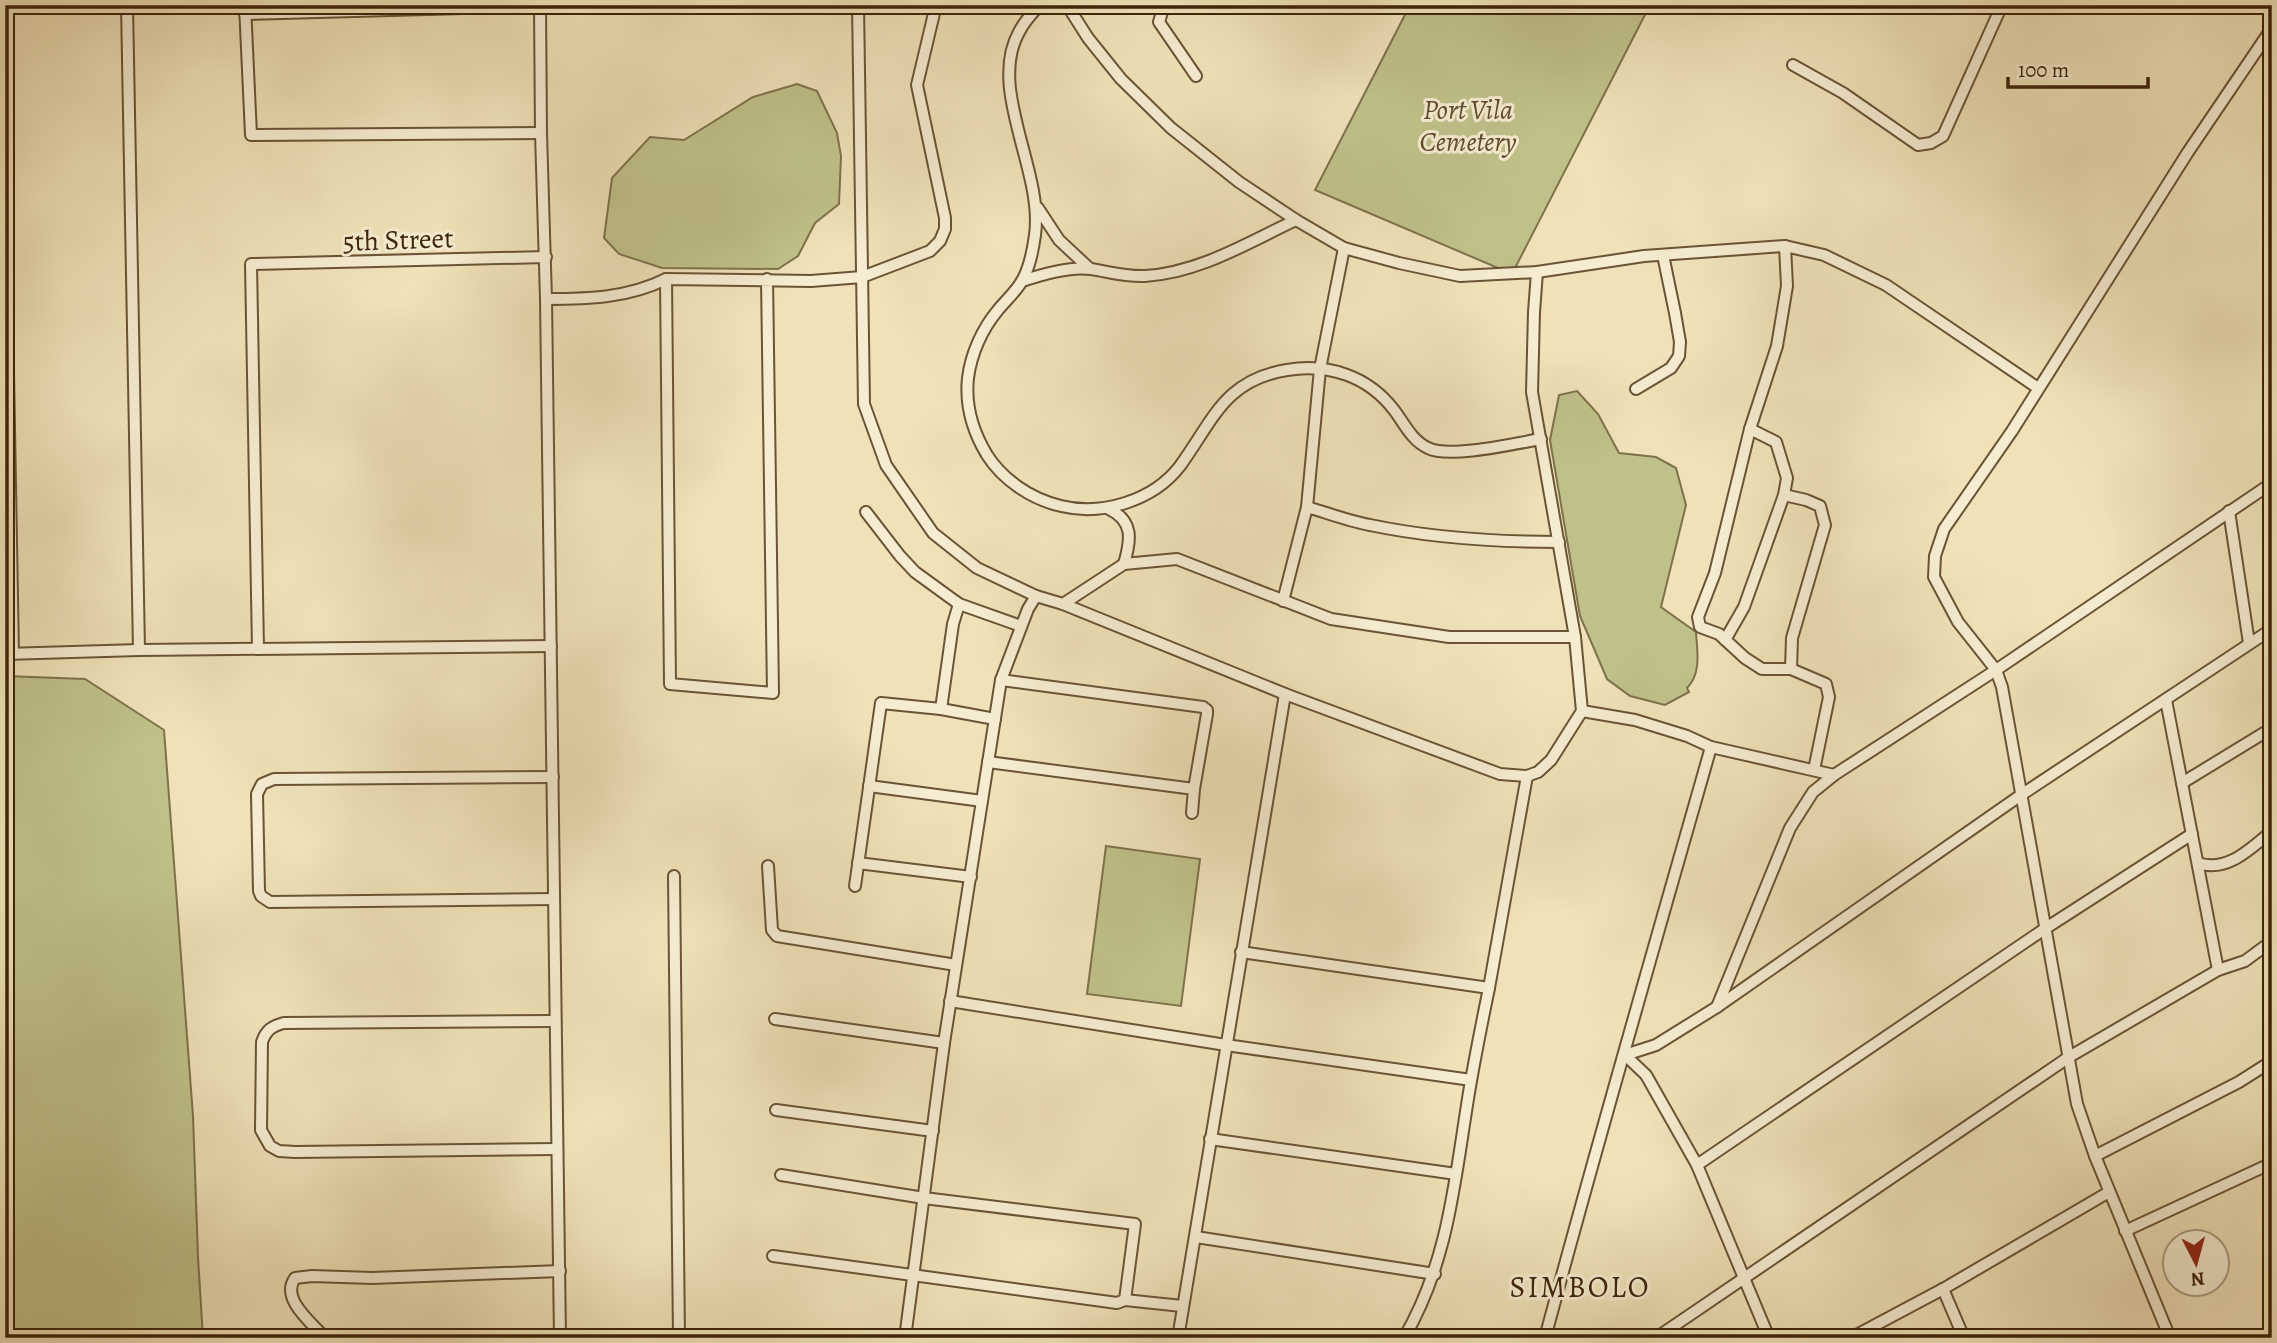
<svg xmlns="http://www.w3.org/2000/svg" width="2277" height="1343" font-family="Alegreya,serif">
<rect width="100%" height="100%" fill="#efe2b8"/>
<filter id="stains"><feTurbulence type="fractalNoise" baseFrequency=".00286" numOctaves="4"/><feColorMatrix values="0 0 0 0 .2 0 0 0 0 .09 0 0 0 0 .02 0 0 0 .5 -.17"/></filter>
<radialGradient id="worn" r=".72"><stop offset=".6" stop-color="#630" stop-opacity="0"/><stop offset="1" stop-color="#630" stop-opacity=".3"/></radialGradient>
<g fill="#c0c18a" stroke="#7e724a" stroke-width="2">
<polygon points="1410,5 1650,5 1512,274 1315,190"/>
<polygon points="797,84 817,91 837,133 841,156 839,204 815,223 798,256 778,269 662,268 619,254 604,238 612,178 650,137 684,140 753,97"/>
<path d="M1577,391L1598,414L1619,453L1656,457L1676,468L1686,505L1661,607L1696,632C1697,650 1702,673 1687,688L1689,692L1665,705L1630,696L1607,679L1580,616L1550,440L1559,395Z"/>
<polygon points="5,676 85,679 164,730 193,1116 198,1257 203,1338 14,1338 5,1332"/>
<polygon points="1106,846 1200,859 1181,1006 1087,994"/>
</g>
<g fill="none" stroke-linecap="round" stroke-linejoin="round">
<defs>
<g id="street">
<polyline points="127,5 139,650"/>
<polyline points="245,5 251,135 541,133"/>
<polyline points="540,5 541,133 546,299 560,1338"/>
<polyline points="858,5 864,404 886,465 933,533 977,568 1036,596 1063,604 1285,694 1500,774 1527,776 1538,772 1551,760 1582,711 1575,637 1532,392 1534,312 1537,272"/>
<path d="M1040,5C1032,13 1024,22 1019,32C987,89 1044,172 1035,235C1033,250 1030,266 1023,279C1017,291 1006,300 998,310C982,329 971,354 968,378C965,406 973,432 987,455C1003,480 1031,499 1061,506C1102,516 1153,501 1180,466C1213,421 1224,380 1287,370C1328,363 1368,376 1394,410C1404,423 1412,441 1428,448C1449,459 1517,443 1541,439"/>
<polyline points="1067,5 1088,38 1121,79 1171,128 1239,182 1296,220 1344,248 1399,263 1460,276 1537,272 1644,256 1785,246 1824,255 1886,285 2038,388"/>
<polyline points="1164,5 1159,22 1196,76"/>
<polyline points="245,14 540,6"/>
<polyline points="1793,65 1843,93 1918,145 1931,143 1943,136 2002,5"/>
<polyline points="5,202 13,654"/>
<polyline points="1038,208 1059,240 1089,268"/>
<polyline points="1785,246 1787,286 1777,346 1750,429 1715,573 1698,617 1700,627 1719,634 1745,658 1762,669 1791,669 1826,684 1829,697 1814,770"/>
<polyline points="767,279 773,693 670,684 666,279 811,281 862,277 930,251 940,241 945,229 945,218 917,85 936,5"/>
<path d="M1022,281C1043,274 1070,266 1091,269C1110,272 1126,277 1145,276C1199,273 1249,242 1296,220"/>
<path d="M546,299C588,299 628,298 666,279"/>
<polyline points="1636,389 1671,368 1679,356 1680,342 1675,313 1663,255"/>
<polyline points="1784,495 1806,500 1820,506 1825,525 1792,638 1791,669"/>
<polyline points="1307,507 1320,369 1344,248"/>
<path d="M1109,509C1134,521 1131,540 1124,564"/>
<polyline points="2229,511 2249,643"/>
<polyline points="866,512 900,556 915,572 959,604"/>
<path d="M1283,601L1307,507C1328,513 1348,521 1370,525C1432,538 1495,542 1559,542"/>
<polyline points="1063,604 1124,564 1177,559 1331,619 1449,637 1575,637"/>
<polyline points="1725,640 1744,607 1784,495 1787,478 1776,442 1750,429"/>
<polyline points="258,649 251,264 546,257"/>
<polyline points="5,654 139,650 551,646"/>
<polyline points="1001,680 1203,707 1207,710 1207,714 1194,789 1192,813"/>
<polyline points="2166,700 2218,970"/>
<polyline points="941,709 953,624 959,604 1021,626"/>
<polyline points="1582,711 1635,720 1687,736 1711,747 1834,775"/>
<polyline points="988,762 1194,789"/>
<polyline points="553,777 274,779 262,784 257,794 259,891 261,896 270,902 554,899"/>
<polyline points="2182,783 2272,728"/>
<polyline points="869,786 982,801"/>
<polyline points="858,863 971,877"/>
<path d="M2198,863C2227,873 2250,849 2272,831"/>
<polyline points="768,866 772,930 777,936 956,965"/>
<polyline points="674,876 679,1338"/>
<polyline points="855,886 881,703 941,709 995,719"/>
<path d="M1241,952L1489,988C1481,1027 1473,1066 1467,1105C1454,1187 1447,1264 1404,1338"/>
<polyline points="1489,988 1527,776"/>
<polyline points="950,1001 1226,1045 1471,1080"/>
<polyline points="1717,1007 1790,828 1813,792 1834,775 1996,670 2272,483"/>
<polyline points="775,1019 944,1043"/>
<path d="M555,1021L284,1023C272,1026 266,1030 262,1042L261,1130L270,1146L279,1151L295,1152L557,1149"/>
<polyline points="1625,1055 1656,1045 1717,1007 2021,795 2272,629"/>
<polyline points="1625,1055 1646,1075 1697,1165 1769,1338"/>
<polyline points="776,1110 933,1131"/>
<polyline points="1210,1139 1456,1174"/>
<polyline points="2095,1156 2239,1082 2272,1061"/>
<polyline points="1697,1165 2046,928 2192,834"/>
<polyline points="781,1175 924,1198 1135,1224 1125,1300"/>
<polyline points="2125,1231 2272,1163"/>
<polyline points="1196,1237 1435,1274"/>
<polyline points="773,1256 1117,1303 1125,1300 1182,1306"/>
<polyline points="1943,1289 1964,1338"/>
<polyline points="1179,1334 1202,1338"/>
<path d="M325,1338C312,1323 280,1299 295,1278L312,1276L372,1278L560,1271"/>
<polyline points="905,1338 944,1043 1001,680 1028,609 1036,596"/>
<polyline points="1178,1338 1285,694"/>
<path d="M1545,1338C1598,1140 1655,944 1711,747"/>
<polyline points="1656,1338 2069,1057 2218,970 2245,961 2272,941"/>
<polyline points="1851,1338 1943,1289 2109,1192"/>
<polyline points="2170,1338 2095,1156 2077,1104 2002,687 1996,670 1958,622 1934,577 1935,556 1944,529 2012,431 2188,152 2272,28"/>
</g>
</defs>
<use href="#street" stroke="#6a5435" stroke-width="14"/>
<use href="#street" stroke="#f5ecd1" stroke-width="10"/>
</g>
<g text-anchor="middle" stroke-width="6" stroke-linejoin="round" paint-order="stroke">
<g font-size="28" font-style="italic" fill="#5e4b29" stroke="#f5ecd1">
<text x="1468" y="119">Port Vila<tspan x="1468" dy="32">Cemetery</tspan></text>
</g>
<g font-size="28" fill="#3d2409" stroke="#f5ecd1">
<text transform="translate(398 239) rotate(-2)" y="10">5th Street</text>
</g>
<g font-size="30" letter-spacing="2" fill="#3d2409" stroke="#f5ecd1">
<text x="1580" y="1297">SIMBOLO</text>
</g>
</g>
<rect width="2277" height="1343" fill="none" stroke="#efe2b8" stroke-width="28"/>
<rect x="7" y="7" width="2263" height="1329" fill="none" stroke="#3d2409" stroke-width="3.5"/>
<rect x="14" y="14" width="2249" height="1315" fill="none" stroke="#3d2409" stroke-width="2"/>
<g transform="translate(2196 1263) rotate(174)"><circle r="33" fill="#f5ecd1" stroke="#ab9c81" stroke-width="2"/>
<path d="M0-5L12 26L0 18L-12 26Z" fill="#8f2418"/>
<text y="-10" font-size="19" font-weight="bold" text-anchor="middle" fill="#3d2409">N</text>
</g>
<path d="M2008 77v10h140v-10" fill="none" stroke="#3d2409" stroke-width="3.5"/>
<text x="2018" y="77" font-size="21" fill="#3d2409" stroke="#f5ecd1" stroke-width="5" paint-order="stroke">100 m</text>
<rect width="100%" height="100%" filter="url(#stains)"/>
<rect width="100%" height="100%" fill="url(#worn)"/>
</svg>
